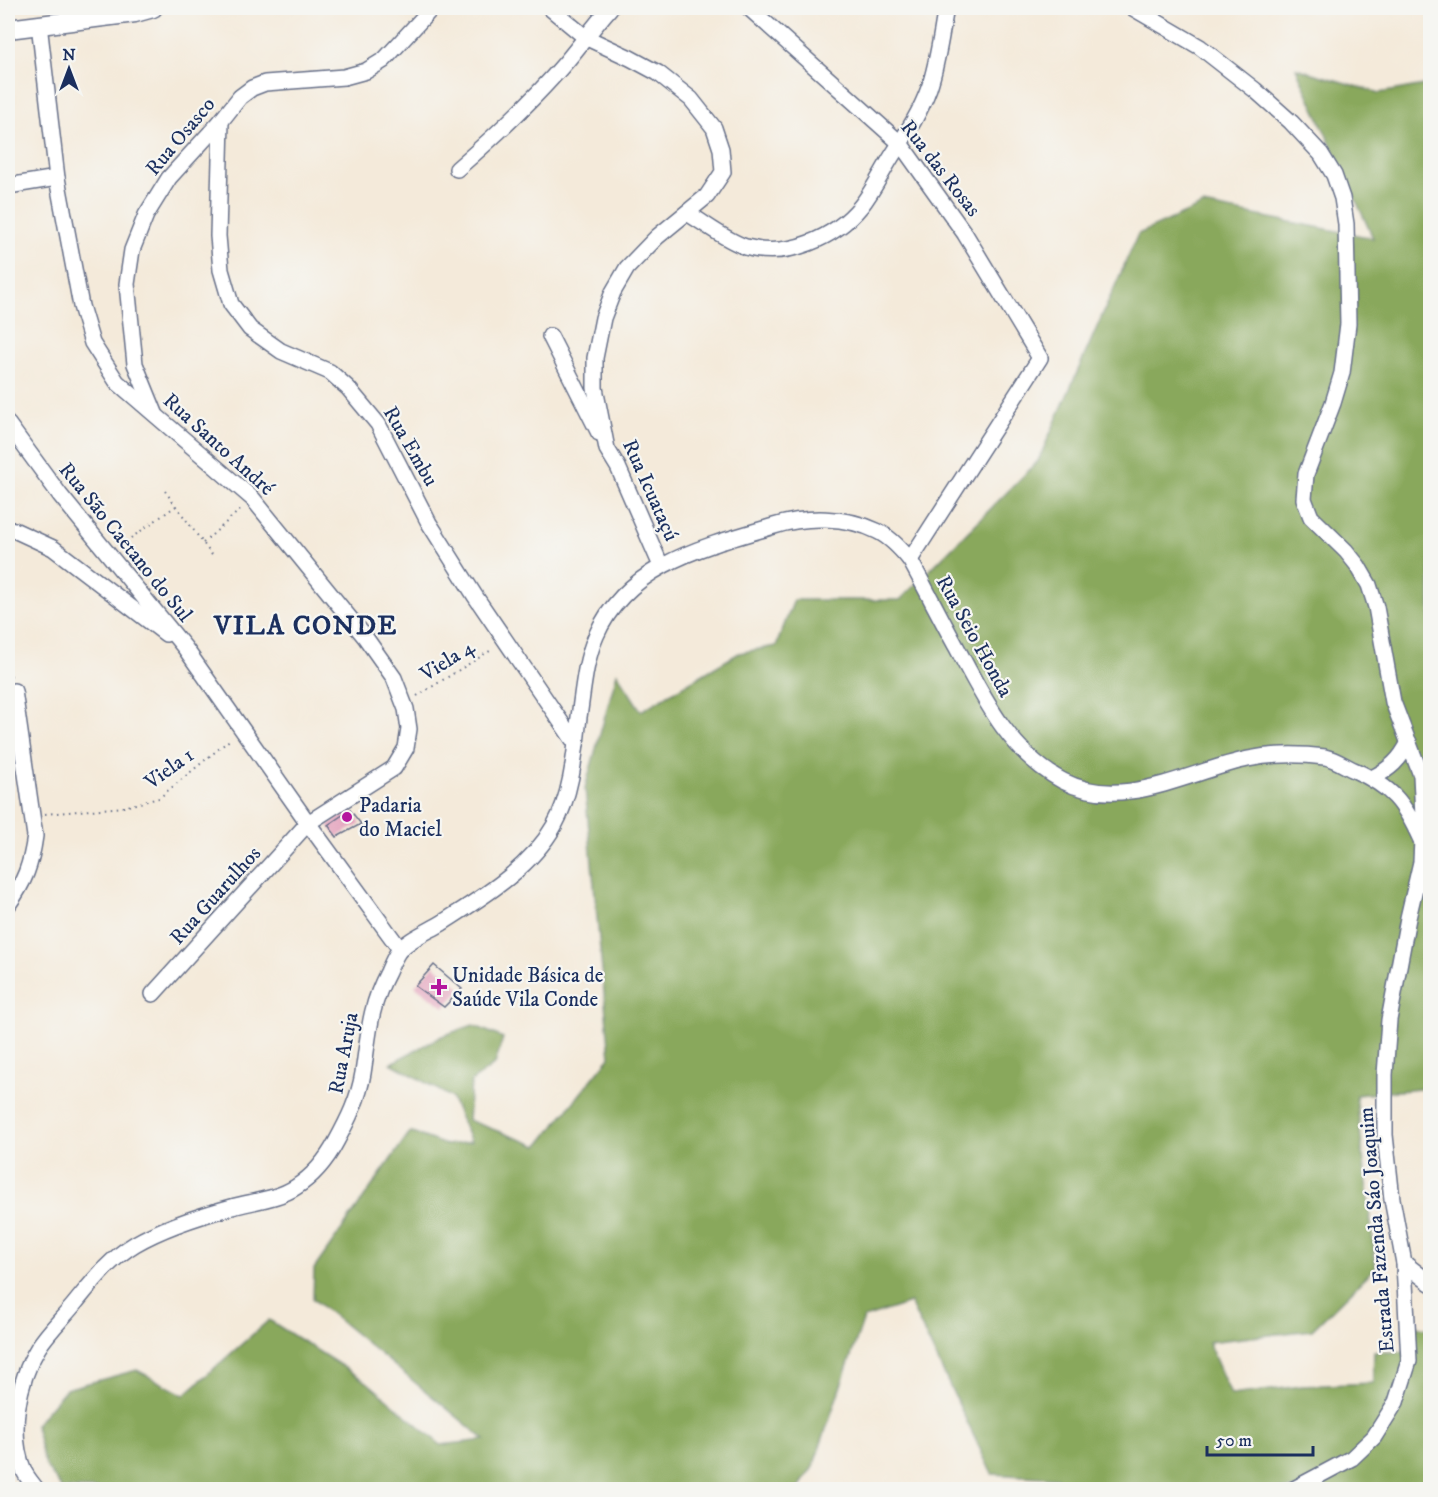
<svg xmlns="http://www.w3.org/2000/svg" width="1438" height="1497" font-family="'IM FELL DW Pica',serif">
<rect width="100%" height="100%" fill="#f6f6f2"/>
<filter id="ink" filterUnits="userSpaceOnUse"><feTurbulence type="fractalNoise" baseFrequency=".0167" numOctaves="2"/><feDisplacementMap in="SourceGraphic" scale="12" xChannelSelector="R" yChannelSelector="G"/><feConvolveMatrix kernelMatrix="1 2 1 2 8 2 1 2 1" color-interpolation-filters="sRGB"/></filter>
<filter id="wash" filterUnits="userSpaceOnUse"><feTurbulence type="fractalNoise" baseFrequency=".008" numOctaves="4" result="noise"/><feDisplacementMap in="SourceGraphic" scale="24" xChannelSelector="R" yChannelSelector="G"/><feGaussianBlur stdDeviation="1.35" result="paint"/><feColorMatrix in="noise" values="0 0 0 0 0 0 0 0 0 0 0 0 0 0 0 0 0 1.4 0 .05"/><feComposite in="paint" operator="in"/></filter>
<g filter="url(#wash)">
<rect width="100%" height="100%" fill="#f4eada"/>
<polygon fill="#89a85c" stroke="#526c5d" stroke-width="1.5" points="1296,68 1379,93 1430,84 1430,1088 1356,1095 1376,1267 1312,1330 1208,1342 1231,1395 1302,1386 1373,1383 1374,1352 1411,1352 1416,1326 1430,1329 1430,1489 1064,1490 1057,1478 992,1474 910,1303 864,1318 813,1467 798,1489 62,1489 45,1465 35,1425 66,1389 137,1370 184,1395 269,1320 367,1382 441,1445 485,1440 313,1299 314,1269 410,1132 446,1145 471,1142 451,1097 391,1063 442,1036 473,1025 503,1038 495,1064 471,1082 468,1120 538,1146 610,1057 585,788 617,673 641,711 739,653 776,646 794,600 900,600 1038,461 1138,234 1203,205 1373,238"/>
<g id="blocks">
<g fill="#e39dba">
<polygon points="350,810 361,824 337,837 328,825"/>
<polygon points="434,965 462,989 444,1007 415,986"/>
</g>
</g>
</g>
<g filter="url(#ink)">
<use href="#blocks" fill-opacity="0" stroke="#677089" stroke-width="1.5"/>
<g fill="none" stroke-linecap="round" stroke-linejoin="round">
<defs>
<g id="minor">
<polyline points="550,8 585,37 630,58 658,73 691,99 714,128 721,149 723,172 707,196 657,237 627,268 613,292 603,318 595,358 595,388 607,449 618,467 661,566"/>
<polyline points="749,8 900,143 965,234 1040,358 910,560"/>
<polyline points="1133,8 1200,47 1255,90 1291,122 1321,154 1334,175 1342,198 1346,224 1348,324 1342,373 1333,403 1306,474 1304,499 1311,517 1346,551 1358,566 1369,585 1376,607 1393,702 1421,775 1423,817 1421,862 1408,918 1389,1020 1385,1075 1385,1135 1392,1199 1404,1263 1409,1361 1396,1402 1374,1437 1352,1458 1292,1490"/>
<polyline points="39,24 57,178 81,306 92,343 117,382 253,499 365,637 394,678 406,709 409,729 406,748 394,768 308,823 153,994"/>
<polyline points="221,121 218,236 221,270 231,304 250,329 281,351 330,372 348,388 378,424 429,523 475,596 576,744"/>
<path d="M457,169C495,136 533,101 566,62C581,44 595,25 610,8"/>
<polyline points="8,186 57,178"/>
<path d="M687,213C706,224 725,240 746,247C787,259 835,238 861,206C873,191 882,172 892,156C906,134 920,113 929,88C938,62 941,34 946,8"/>
<polyline points="550,336 599,433"/>
<polyline points="155,413 135,364 127,284 132,250 146,215 169,178 221,121 240,97 252,88 265,83 344,77 366,71 384,60 432,8"/>
<polyline points="8,424 60,495 185,648 308,823 400,949"/>
<polyline points="8,529 14,530 53,548 166,634"/>
<path d="M1372,778C1390,769 1400,760 1409,742"/>
<path d="M8,905C25,881 31,865 35,836L14,691"/>
<polyline points="1404,1263 1430,1283"/>
<path d="M37,1490C33,1484 27,1478 24,1471C8,1434 18,1381 38,1348C48,1332 64,1317 76,1302C94,1280 110,1259 135,1244C164,1227 199,1216 232,1207C254,1201 278,1199 296,1187C313,1176 327,1159 336,1142C348,1120 359,1098 363,1073C369,1034 369,1008 388,972C391,965 394,958 398,952C407,940 429,931 442,923C482,897 530,869 554,826C572,794 575,752 579,717C583,690 585,661 596,636C627,564 706,546 774,526C806,516 846,516 877,531C890,537 901,549 910,560C926,589 941,619 957,648C984,699 1010,753 1063,781C1123,812 1189,771 1248,759C1272,754 1301,754 1325,757C1335,759 1345,766 1354,770C1392,787 1404,802 1421,840"/>
</g>
<polyline id="tertiary" points="8,29 135,13 153,8"/>
</defs>
<use href="#minor" stroke="#677089" stroke-width="18"/>
<use href="#tertiary" stroke="#677089" stroke-width="21"/>
<g stroke="#677089" stroke-width="2" stroke-dasharray="1.5 4.5" stroke-linecap="butt">
<polyline points="165,491 214,558"/>
<polyline points="203,543 241,509"/>
<polyline points="121,545 176,506"/>
<polyline points="8,657 11,677"/>
<polyline points="417,696 493,649"/>
<polyline points="45,814 124,807 159,798 232,738"/>
</g>
<use href="#minor" stroke="#fff" stroke-width="15"/>
<use href="#tertiary" stroke="#fff" stroke-width="18"/>
</g>
</g>
<g fill="#b5179e" stroke="#f6f6f2" stroke-width="2">
<circle cx="347" cy="817" r="6"/>
<path d="M436 978h6v6h6v6h-6v6h-6v-6h-6v-6h6z"/>
</g>
<g text-anchor="middle" stroke-width="4.5" stroke-linejoin="round" paint-order="stroke">
<g font-size="21" fill="#1b2f5e" stroke="#f6f6f2">
<text transform="translate(180 136) rotate(-50)" y="7">Rua Osasco</text>
<text transform="translate(941 168) rotate(52)" y="7">Rua das Rosas</text>
<text transform="translate(219 444) rotate(42)" y="7">Rua Santo André</text>
<text transform="translate(411 446) rotate(60)" y="7">Rua Embu</text>
<text transform="translate(651 490) rotate(66)" y="7">Rua Icuataçú</text>
<text transform="translate(126 542) rotate(51)" y="7">Rua São Caetano do Sul</text>
<text transform="translate(975 636) rotate(61)" y="7">Rua Seio Honda</text>
<text transform="translate(447 660) rotate(-32)" y="7">Viela 4</text>
<text transform="translate(169 768) rotate(-36)" y="7">Viela 1</text>
<text transform="translate(215 895) rotate(-48)" y="7">Rua Guarulhos</text>
<text transform="translate(343 1053) rotate(-79)" y="7">Rua Aruja</text>
<text transform="translate(1376 1230) rotate(-95)" y="7">Estrada Fazenda Sáo Joaquim</text>
</g>
<g font-size="21" fill="#1b2f5e" stroke="#f6f6f2" text-anchor="start">
<text x="359" y="812">Padaria<tspan x="359" dy="24">do Maciel</tspan></text>
<text x="452" y="982">Unidade Básica de<tspan x="452" dy="24">Saúde Vila Conde</tspan></text>
</g>
<g font-size="27" font-weight="bold" letter-spacing="1.5" fill="#1b2f5e" stroke="#f6f6f2">
<text x="306" y="634">VILA CONDE</text>
</g>
</g>
<rect width="1438" height="1497" fill="none" stroke="#f6f6f2" stroke-width="30"/>
<g transform="translate(69 69)" stroke="#f6f6f2" stroke-width="4.5" paint-order="stroke">
<path d="M0-4.5L10 22L0 15L-10 22Z" fill="#1b2f5e"/>
<text y="-9" font-size="16" font-weight="bold" text-anchor="middle" fill="#1b2f5e">N</text>
</g>
<path d="M1207 1446v9h106v-9" fill="none" stroke="#1b2f5e" stroke-width="3"/>
<text x="1216" y="1446" font-size="18" fill="#1b2f5e" stroke="#f6f6f2" stroke-width="4.5" paint-order="stroke">50 m</text>
</svg>
